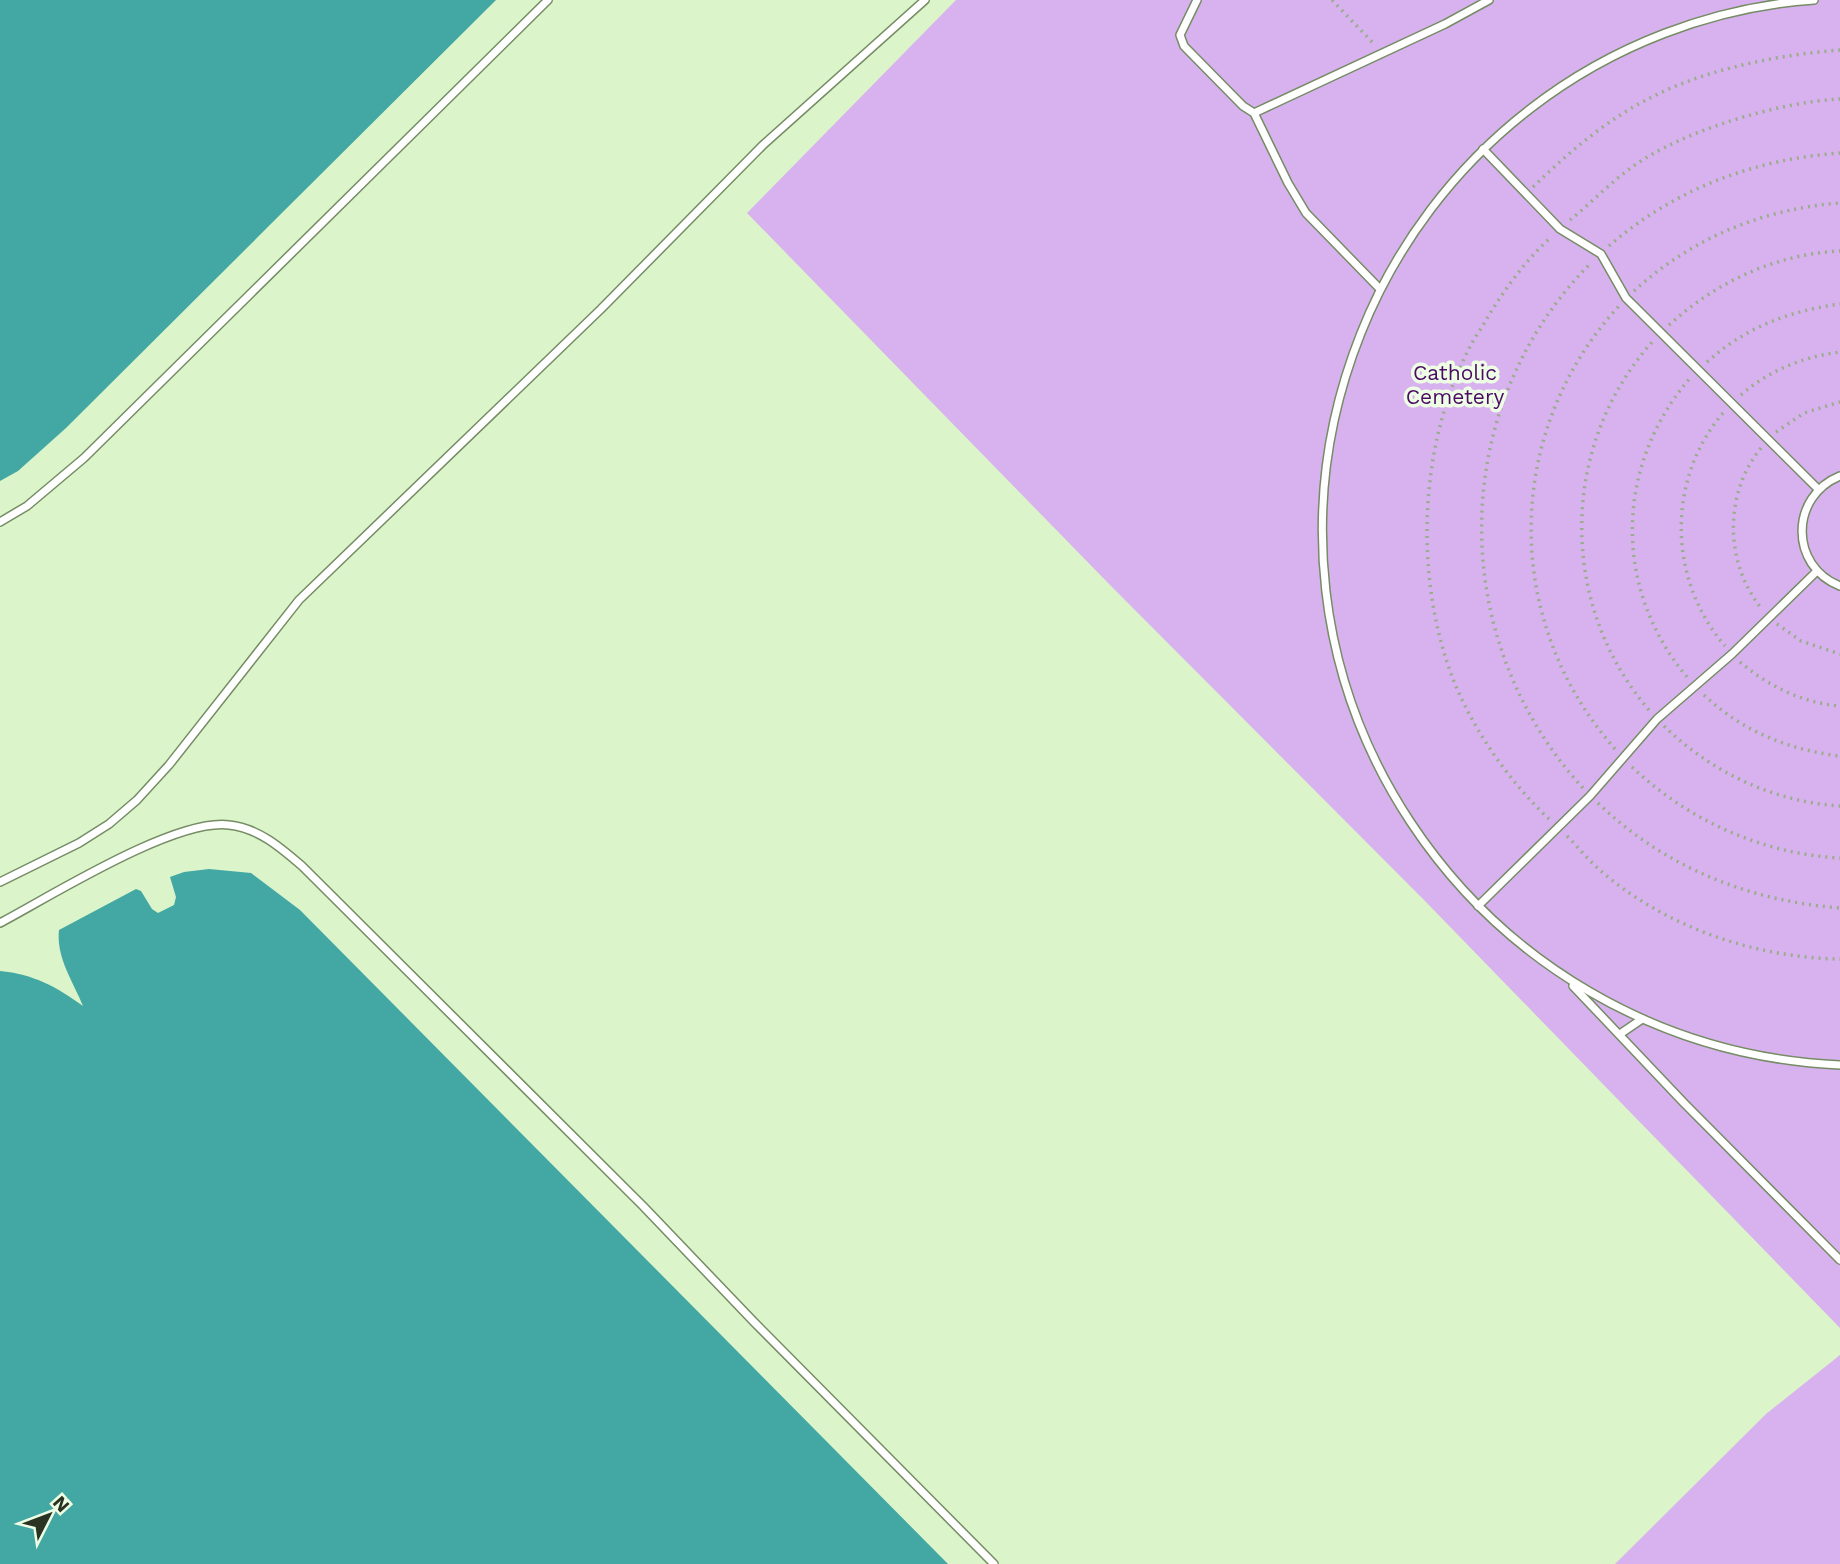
<svg xmlns="http://www.w3.org/2000/svg" width="1840" height="1564" font-family="'Work Sans',sans-serif">
<rect width="100%" height="100%" fill="#dbf4c9"/>
<g fill="#d8b2ef">
<polygon points="956,0 1840,0 1840,1328 1425,901 1111,586 747,213"/>
<polygon points="1840,1355 1840,1564 1615,1564 1766,1414"/>
</g>
<g fill="#43a7a4">
<polygon points="0,0 496,0 66,428 18,471 0,481"/>
<path d="M209,869L251,873L300,910L948,1564H0V971C33,974 57,987 83,1006C73,981 56,958 59,930L136,889L141,891L152,909L158,913L174,905L176,897L170,877L184,872Z"/>
</g>
<g fill="none" stroke-linecap="round" stroke-linejoin="round">
<defs>
<g id="service">
<polyline points="1197,0 1180,35 1184,46 1243,106 1254,113 1288,183 1306,213 1380,289"/>
<path d="M1814,0C1712,7 1611,46 1530,109C1455,167 1396,245 1361,333C1223,679 1472,1048 1840,1065"/>
<polyline points="1254,113 1445,24 1489,0"/>
<polyline points="1483,149 1560,229 1601,254 1626,298 1818,489"/>
<path d="M1840,476C1790,496 1789,566 1840,586"/>
<polyline points="0,522 27,506 84,458 548,0"/>
<polyline points="0,882 79,843 109,824 137,800 169,765 299,600 601,309 763,145 925,0"/>
<polyline points="1478,906 1590,796 1657,719 1732,654 1817,571"/>
<path d="M0,923C51,896 175,818 229,825C258,828 280,847 302,866L643,1206L754,1322L994,1564"/>
<polyline points="1573,986 1684,1103 1840,1260"/>
<polyline points="1620,1034 1642,1019"/>
</g>
</defs>
<use href="#service" stroke="#758c65" stroke-width="10"/>
<g stroke="#99ac8b" stroke-width="3.5" stroke-dasharray="2 5" stroke-linecap="butt">
<polyline points="1332,0 1374,44"/>
<path d="M1533,187C1568,153 1605,121 1648,99C1705,69 1777,55 1840,50"/>
<path d="M1570,220C1591,203 1610,183 1632,167C1682,131 1778,102 1840,99"/>
<path d="M1609,246C1674,189 1755,159 1840,153"/>
<path d="M1634,291C1692,238 1762,209 1840,203"/>
<path d="M1669,325C1716,282 1776,254 1840,251"/>
<path d="M1707,362C1746,327 1789,311 1840,304"/>
<path d="M1741,395C1769,370 1803,357 1840,352"/>
<path d="M1723,413C1666,480 1668,580 1725,646"/>
<polyline points="1776,432 1804,413 1840,402"/>
<path d="M1761,448C1724,493 1724,563 1762,609"/>
<polyline points="1777,624 1801,641 1840,654"/>
<path d="M1740,662C1768,686 1803,703 1840,706"/>
<path d="M1687,677C1612,588 1615,464 1691,377"/>
<path d="M1704,695C1742,731 1789,750 1840,756"/>
<path d="M1649,710C1558,604 1559,444 1654,340"/>
<path d="M1664,726C1711,772 1774,802 1840,806"/>
<path d="M1615,749C1502,621 1503,432 1619,306"/>
<path d="M1632,767C1688,820 1762,854 1840,858"/>
<path d="M1583,788C1446,639 1447,407 1591,263"/>
<path d="M1598,803C1664,867 1749,901 1840,908"/>
<path d="M1549,819C1510,782 1476,734 1455,684C1413,580 1418,442 1472,343C1476,335 1482,328 1486,320C1504,290 1525,261 1551,237"/>
<path d="M1567,836C1579,848 1589,861 1601,871C1665,927 1756,958 1840,959"/>
</g>
<use href="#service" stroke="#fff" stroke-width="7"/>
</g>
<g text-anchor="middle" stroke-width="7" stroke-linejoin="round" paint-order="stroke">
<g font-size="21" fill="#4b0a66" stroke="#eefee4">
<text x="1455" y="380">Catholic<tspan x="1455" dy="24">Cemetery</tspan></text>
</g>
</g>
<g transform="translate(49 1515) rotate(48)" stroke="#eefee4" stroke-width="5" paint-order="stroke">
<path d="M0-5L12 26L0 18L-12 26Z" fill="#2a3323"/>
<text y="-10" font-size="19" font-weight="bold" text-anchor="middle" fill="#2a3323">N</text>
</g>
</svg>
